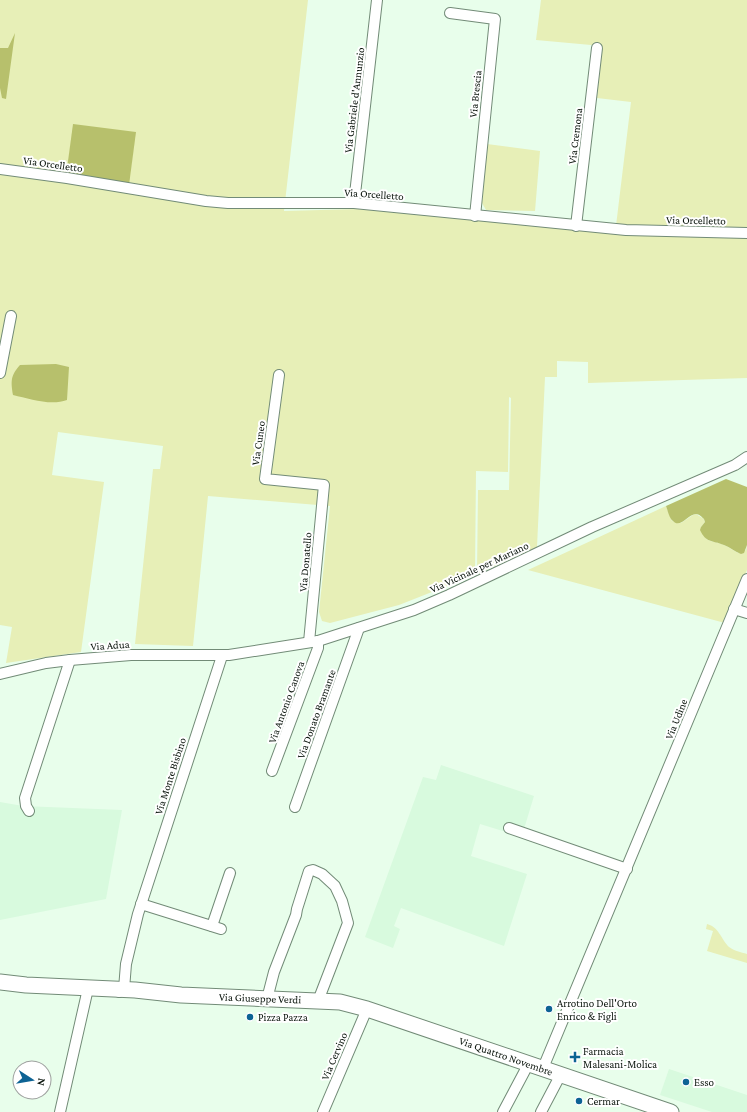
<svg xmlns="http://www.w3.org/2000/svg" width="747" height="1112" font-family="'Crimson Pro',serif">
<rect width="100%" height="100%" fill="#e8feeb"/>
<g fill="#d8fade">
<polygon points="441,765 534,796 524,829 506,832 480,824 471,856 527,874 504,946 401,908 394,926 400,929 393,948 365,937 423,777 436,780"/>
<polygon points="0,802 23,806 122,810 106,899 0,920"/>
<polygon points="669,1069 747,1095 747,1112 712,1112 660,1095"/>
</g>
<g fill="#e7efb7">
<polygon points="0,0 308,0 284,211 358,209 615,234 631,102 597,98 602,46 536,40 541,0 747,0 747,378 588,383 588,362 557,361 557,377 545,377 537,547 477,574 478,490 509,490 511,398 509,397 508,472 476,471 475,575 399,605 330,623 322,621 319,612 330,506 208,496 193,646 135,644 153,469 160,469 163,446 58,432 52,475 104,482 81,652 6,663 12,627 0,625"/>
<polygon points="487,144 540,151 535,211 486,210 482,203"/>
<path d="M666,506L672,521L681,523L693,515L696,514L704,519L705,522L701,527C705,544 710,539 724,545C729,547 733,550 738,553L746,550L747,545V570L725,623L528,570Z"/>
<path d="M707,924C719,927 721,939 729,947C734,951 741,952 747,954V963L707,951L713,931L706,929Z"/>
</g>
<g fill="#b7c06c">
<polygon points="15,33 6,99 2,98 0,88 0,48 8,48"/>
<polygon points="73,124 136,132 129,185 66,176"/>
<path d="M56,364L69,367L67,400C51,406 30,399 13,395C11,382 10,376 20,365Z"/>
<path d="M726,479L747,487V545L744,553L741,554C735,552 730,547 724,545C712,540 706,543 700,530L701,527L705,522L704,519C702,517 699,514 696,514C688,514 680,529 673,521C669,518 668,511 666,506Z"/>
</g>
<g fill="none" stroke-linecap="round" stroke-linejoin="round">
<defs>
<g id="minor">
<polyline points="450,13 495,19 475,216"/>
<polyline points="0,169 67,178 206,201 228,203 354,203 626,230 747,233"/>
<polyline points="354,203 377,0"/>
<polyline points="576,226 597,48"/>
<polyline points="0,373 11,316"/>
<polyline points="279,375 265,479 324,485 309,642"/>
<polyline points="734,609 747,613"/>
<polyline points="0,674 46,663 70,660 131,655 229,655 318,641 414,610 449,595 592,527 735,465 747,457"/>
<polyline points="272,771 318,648 318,641"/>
<polyline points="295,807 359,628"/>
<polyline points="29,811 26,806 25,798 70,660"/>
<polyline points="509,828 627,869"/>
<polyline points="141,904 221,929"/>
<polyline points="212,926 230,873"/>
<polyline points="119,992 124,989 126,964 138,914 222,656"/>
<polyline points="267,999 274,972 296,915 297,909 309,871 313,870 322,874 335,886 342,901 348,923 318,1001"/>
<polyline points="543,1068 747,579"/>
<polyline points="60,1112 87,993"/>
<polyline points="323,1112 367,1009"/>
<polyline points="503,1112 529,1063"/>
<polyline points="541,1112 561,1074"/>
</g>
<polyline id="secondary" points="0,982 26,985 135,990 181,995 340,1002 367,1009 671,1112"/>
</defs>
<use href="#minor" stroke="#728b77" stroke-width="12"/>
<use href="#secondary" stroke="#728b77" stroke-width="17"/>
<use href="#minor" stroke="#fff" stroke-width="10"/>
<use href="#secondary" stroke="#fff" stroke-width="15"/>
</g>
<g fill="#0d6394" stroke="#fff" stroke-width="1.5">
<circle cx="549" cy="1009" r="4"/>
<circle cx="250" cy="1017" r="4"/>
<path d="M573 1051h4v4h4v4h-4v4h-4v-4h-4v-4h4z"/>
<circle cx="686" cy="1082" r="4"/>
<circle cx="579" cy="1101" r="4"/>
</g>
<g text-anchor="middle" stroke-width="4" stroke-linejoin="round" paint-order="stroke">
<g font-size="11" fill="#0a140c" stroke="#fff">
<text transform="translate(475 94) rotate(-84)" y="4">Via Brescia</text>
<text transform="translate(354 100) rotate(-83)" y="4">Via Gabriele d'Annunzio</text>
<text transform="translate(575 136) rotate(-83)" y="4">Via Cremona</text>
<text transform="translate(53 164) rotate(8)" y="4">Via Orcelletto</text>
<text transform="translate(374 194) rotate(4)" y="4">Via Orcelletto</text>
<text transform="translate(696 220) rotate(1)" y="4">Via Orcelletto</text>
<text transform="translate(258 443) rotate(-82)" y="4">Via Cuneo</text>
<text transform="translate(305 562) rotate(-85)" y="4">Via Donatello</text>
<text transform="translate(479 567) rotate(-25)" y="4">Via Vicinale per Mariano</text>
<text transform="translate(110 645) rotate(-4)" y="4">Via Adua</text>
<text transform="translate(286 702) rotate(-70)" y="4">Via Antonio Canova</text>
<text transform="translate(316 714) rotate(-70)" y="4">Via Donato Bramante</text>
<text transform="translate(676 719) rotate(-68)" y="4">Via Udine</text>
<text transform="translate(170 776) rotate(-72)" y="4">Via Monte Bisbino</text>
<text transform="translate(260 998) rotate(2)" y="4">Via Giuseppe Verdi</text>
<text transform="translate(334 1056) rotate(-67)" y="4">Via Cervino</text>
<text transform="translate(506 1056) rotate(19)" y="4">Via Quattro Novembre</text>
</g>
<g font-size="11" fill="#0a140c" stroke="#fff" text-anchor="start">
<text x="557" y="1007">Arrotino Dell'Orto<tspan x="557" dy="13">Enrico &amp; Figli</tspan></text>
<text x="258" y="1021">Pizza Pazza</text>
<text x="583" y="1055">Farmacia<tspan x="583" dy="13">Malesani-Molica</tspan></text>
<text x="694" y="1086">Esso</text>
<text x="587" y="1105">Cermar</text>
</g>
</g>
<g transform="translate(32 1080) rotate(102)"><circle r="19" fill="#ffffff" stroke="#9da19e"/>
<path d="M0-3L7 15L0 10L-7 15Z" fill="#0d6394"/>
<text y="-6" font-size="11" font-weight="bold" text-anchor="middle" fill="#0a140c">N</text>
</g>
</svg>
